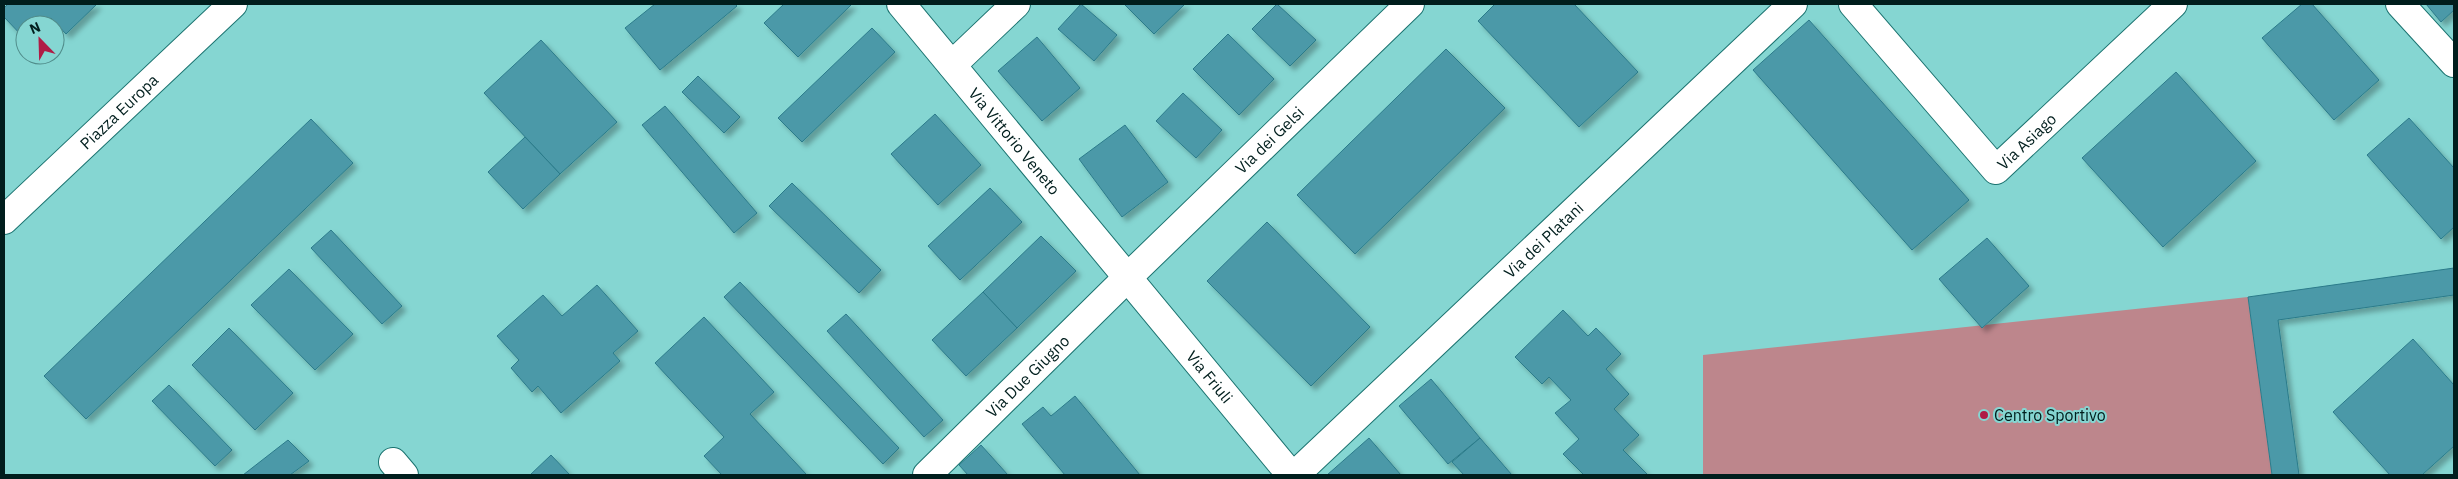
<svg xmlns="http://www.w3.org/2000/svg" width="2458" height="479" font-family="'IBM Plex Sans',sans-serif">
<defs>
<filter id="shadow"><feDropShadow dx="4.5" dy="4.5" stdDeviation="2.5" flood-color="#0004"/></filter>
</defs>
<rect width="100%" height="100%" fill="#85d6d2"/>
<polygon fill="#bd868c" points="2248,297 2272,475 1703,475 1703,355"/>
<g fill="#4c99a8" stroke="#2b7b8a" filter="url(#shadow)">
<polygon points="8,4 97,4 66,34 51,18 43,25 25,25 25,39 4,17 4,8"/>
<polygon points="655,4 735,4 737,6 660,70 625,28"/>
<polygon points="784,4 852,4 798,57 764,23"/>
<polygon points="1081,4 1117,35 1094,61 1058,29"/>
<polygon points="1124,4 1185,4 1154,34"/>
<polygon points="1277,4 1316,40 1290,66 1252,29"/>
<polygon points="1495,4 1574,4 1638,72 1579,127 1478,21"/>
<polygon points="2302,4 2312,4 2379,80 2334,120 2262,38"/>
<polygon points="2426,4 2454,4 2454,10 2441,22"/>
<polygon points="1809,20 1969,200 1912,250 1753,70"/>
<polygon points="872,28 895,52 802,142 778,118"/>
<polygon points="1228,34 1274,79 1239,115 1193,69"/>
<polygon points="1037,37 1080,88 1042,121 998,71"/>
<polygon points="541,40 617,122 560,174 484,93"/>
<polygon points="1446,49 1505,108 1355,254 1297,195"/>
<polygon points="2176,72 2256,161 2163,247 2082,158"/>
<polygon points="698,76 740,117 724,133 682,92"/>
<polygon points="1183,93 1222,130 1196,158 1156,121"/>
<polygon points="665,106 757,213 734,233 642,125"/>
<polygon points="935,114 981,165 938,205 891,154"/>
<polygon points="2409,118 2454,168 2454,227 2441,239 2367,155"/>
<polygon points="311,119 353,163 86,419 44,376"/>
<polygon points="1125,125 1168,182 1122,217 1079,159"/>
<polygon points="525,137 560,174 523,209 488,172"/>
<polygon points="792,183 881,270 859,293 769,206"/>
<polygon points="990,188 1022,222 960,280 928,246"/>
<polygon points="1267,222 1370,327 1311,386 1207,281"/>
<polygon points="331,230 402,306 382,324 311,248"/>
<polygon points="1041,236 1076,271 1017,328 983,292"/>
<polygon points="1987,238 2029,286 1982,328 1939,279"/>
<polygon points="2454,268 2454,295 2278,320 2299,475 2272,475 2248,297"/>
<polygon points="289,269 353,334 315,370 251,305"/>
<polygon points="740,282 899,448 883,464 724,297"/>
<polygon points="597,285 638,331 613,353 620,361 561,413 538,386 532,392 511,368 519,360 497,336 543,295 562,316"/>
<polygon points="983,292 1017,328 966,376 932,340"/>
<polygon points="1563,310 1588,336 1596,328 1621,354 1606,369 1629,394 1614,409 1639,435 1623,450 1648,475 1584,475 1563,454 1579,439 1555,413 1571,400 1549,377 1542,384 1515,357"/>
<polygon points="846,314 943,420 924,437 827,331"/>
<polygon points="704,317 774,392 750,414 807,475 722,475 704,456 724,437 655,363"/>
<polygon points="229,328 293,393 255,430 192,365"/>
<polygon points="2413,339 2454,385 2454,446 2422,475 2390,475 2333,412"/>
<polygon points="1431,379 1480,438 1448,464 1399,406"/>
<polygon points="169,385 232,450 215,466 152,401"/>
<polygon points="1075,396 1140,475 1065,475 1022,424 1043,407 1051,416"/>
<polygon points="1369,438 1401,475 1327,475"/>
<polygon points="1480,438 1512,475 1464,475 1452,462"/>
<polygon points="288,440 309,461 290,475 243,475"/>
<polygon points="981,445 1008,475 968,475 959,465"/>
<polygon points="551,455 570,475 530,475"/>
</g>
<g fill="none" stroke-linecap="round" stroke-linejoin="round">
<defs>
<g id="street">
<path id="s1" d="M901,4L1291,475"/>
<path id="s2" d="M1853,4L1996,170L2173,4"/>
<polyline points="2400,4 2454,63"/>
<polyline points="952,65 1016,4"/>
<path id="s3" d="M4,220L233,4"/>
<polyline points="393,462 404,475"/>
<path id="s4" d="M927,475L1128,277L1410,4"/>
<path id="s5" d="M1295,475L1793,4"/>
</g>
</defs>
<use href="#street" stroke="#1b7370" stroke-width="30"/>
<use href="#street" stroke="#fff" stroke-width="28"/>
</g>
<circle fill="#af1c46" stroke="#85d6d2" stroke-width="2" cx="1984" cy="415" r="5"/>
<g text-anchor="middle" stroke-width="4" stroke-linejoin="round" paint-order="stroke">
<g font-size="16" fill="#001e1d" stroke="#85d6d2">
<text dy="6" stroke="none"><textPath href="#s3" startOffset="158">Piazza Europa</textPath></text>
<text dy="6" stroke="none"><textPath href="#s2" startOffset="261">Via Asiago</textPath></text>
<text dy="6" stroke="none"><textPath href="#s1" startOffset="178">Via Vittorio Veneto</textPath></text>
<text dy="6" stroke="none"><textPath href="#s4" startOffset="479">Via dei Gelsi</textPath></text>
<text dy="6" stroke="none"><textPath href="#s5" startOffset="342">Via dei Platani</textPath></text>
<text dy="6" stroke="none"><textPath href="#s4" startOffset="141">Via Due Giugno</textPath></text>
<text dy="6" stroke="none"><textPath href="#s1" startOffset="484">Via Friuli</textPath></text>
</g>
<g font-size="16" fill="#001e1d" stroke="#85d6d2" text-anchor="start">
<text x="1994" y="421">Centro Sportivo</text>
</g>
</g>
<rect width="2458" height="479" fill="none" stroke="#001e1d" stroke-width="10"/>
<g transform="translate(40 40) rotate(337)"><circle r="24" fill="#85d6d2" stroke="#508c8a"/>
<path d="M0-4L9 19L0 12L-9 19Z" fill="#af1c46"/>
<text y="-8" font-size="14" font-weight="bold" text-anchor="middle" fill="#001e1d">N</text>
</g>
</svg>
